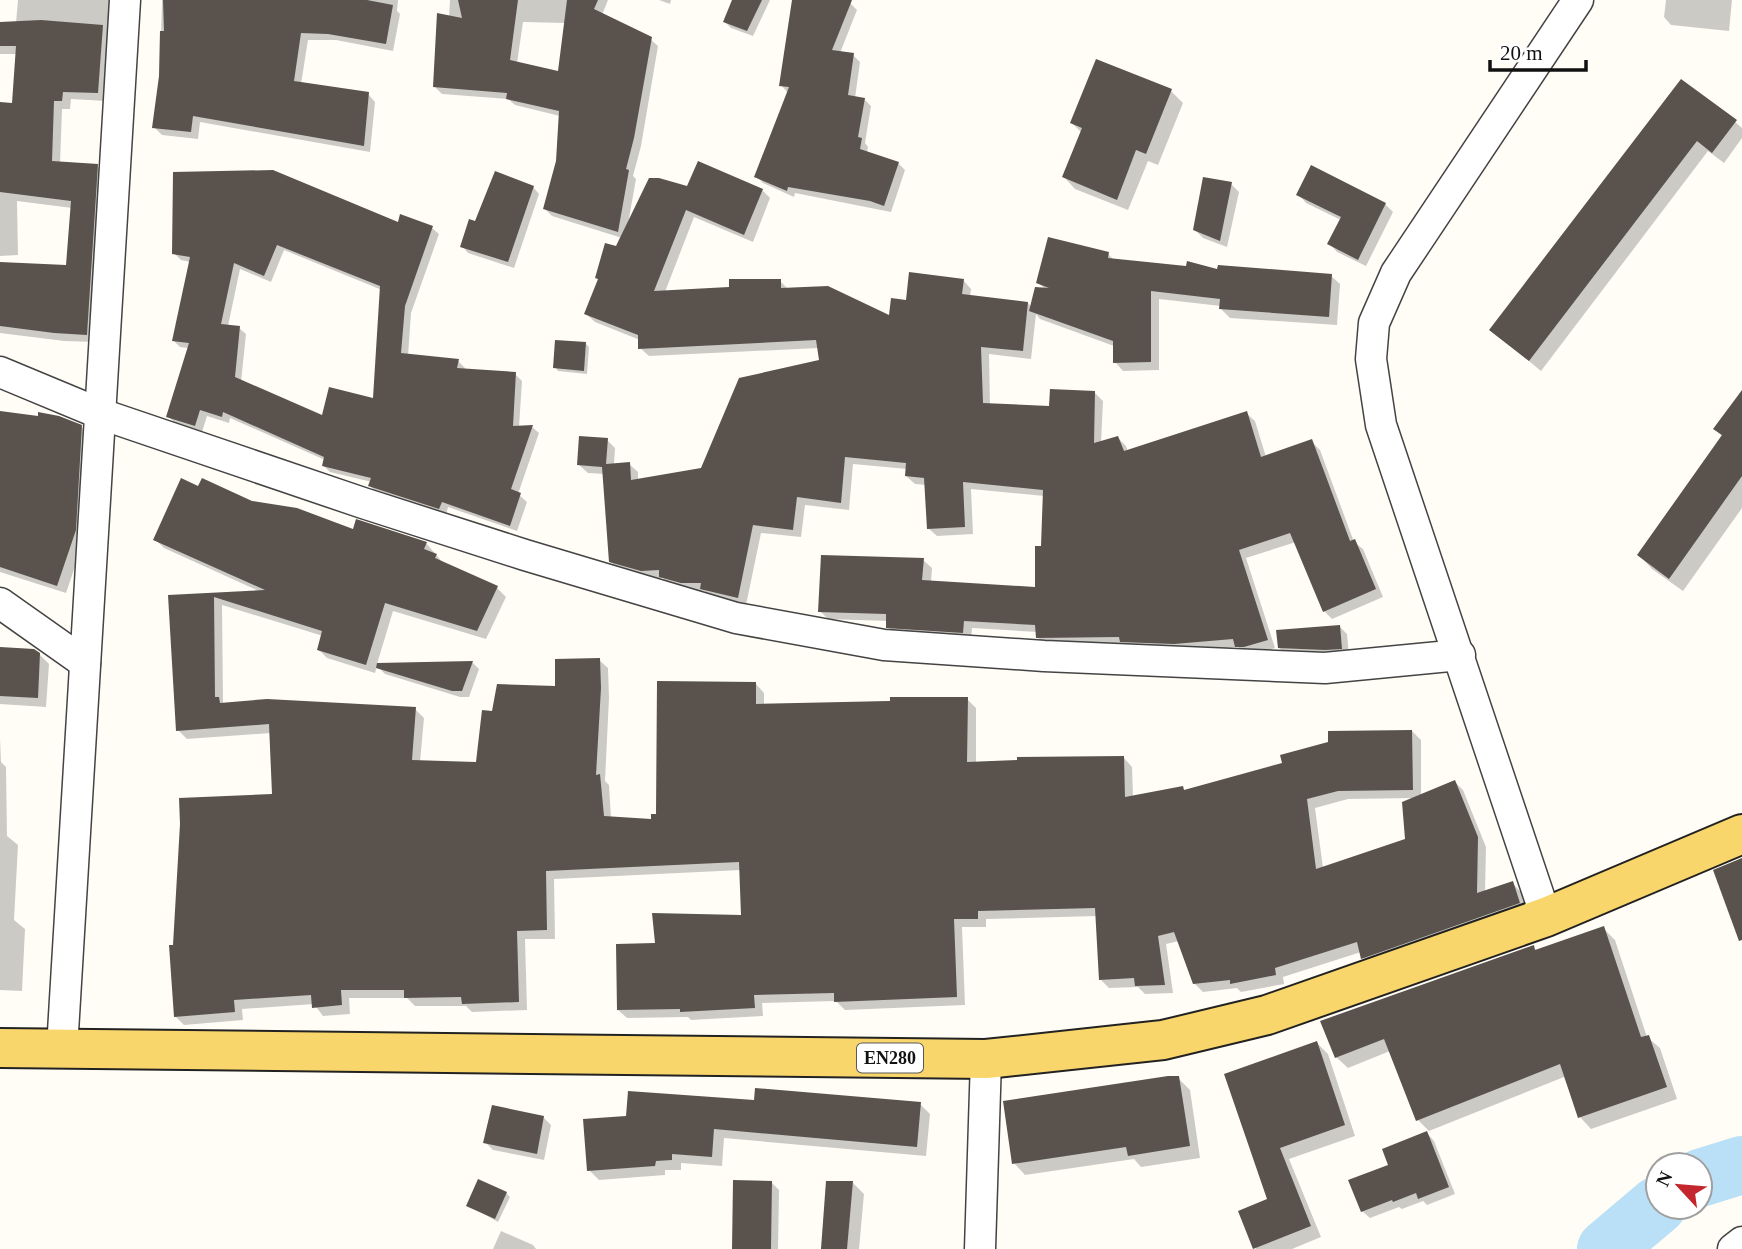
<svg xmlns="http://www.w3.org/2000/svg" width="1742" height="1249" font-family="'Times New Roman',serif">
<rect width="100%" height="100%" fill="#fffdf5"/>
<g fill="#0003" fill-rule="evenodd">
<polygon points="18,0 110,0 108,32 111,35 106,101 71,99 70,109 62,109 60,164 97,166 105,174 95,342 64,341 0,333 0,263 67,267 72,208 17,201 18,255 0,256 0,104 14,105 18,54 0,54 0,23 16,23"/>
<polygon points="162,0 398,0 397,11 400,14 393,51 336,40 308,40 301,84 368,94 375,102 370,152 200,122 198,139 162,135 154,127 160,76"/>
<path d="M450,0H608L602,15L650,39L658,46L641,146L633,176L636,179L628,224L688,189L762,190L770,198L753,242L694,217L665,292L731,289L780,281L789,290L890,318L907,302L963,280L971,289L970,297L1028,303L1032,308L1046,290L1038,282L1108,254L1115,261L1218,271L1331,276L1340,284L1337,325L1230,318L1221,309V306L1159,299V370L1123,371L1115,362L1114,346L1040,319L1036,314L1031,359L989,354L990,405L1051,408L1094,392L1103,401L1101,443L1118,438L1126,446L1128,452L1246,413L1255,421L1266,457L1311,441L1320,450L1354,542L1363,549L1383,597L1332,619L1324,611L1296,542L1246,558L1275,648L1254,655L1245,654L1238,647L1183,652L1046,645L1037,637V632L972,628L971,640L896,635L888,627V621L828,619L820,611L923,560L932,568L931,582L1037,589L1042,548L1044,496L971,489L973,534L937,536L928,528L926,485L915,484L906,476L907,469L853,464L849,510L805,505L801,537L761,533L746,605L710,597L704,591H690L669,585L663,578L650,579L619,570L610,561L604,474L588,473L579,465L607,440L615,448L614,465L629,464L638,472V480L702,469L821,361L819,348L649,356L640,348V340L595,322L586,314L599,281L597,278L622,238L552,216L544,208L558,162L560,116L515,105L508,99L442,94L435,87L449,17ZM523,22L566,23L559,73L517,63Z"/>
<polygon points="659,0 671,0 670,4"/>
<polygon points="733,0 770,0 753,36 731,28 725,22"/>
<polygon points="794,0 842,0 850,3 857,10 840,53 853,55 860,62 855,98 864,99 871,106 865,143 868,147 867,153 898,163 905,170 891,212 795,193 794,197 763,183 756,176 788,93 781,85"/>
<polygon points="1666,0 1732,0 1729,31 1671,25 1664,17"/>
<polygon points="1681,81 1735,122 1742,128 1742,138 1724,163 1708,151 1541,371 1491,330"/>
<polygon points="1171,91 1183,103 1158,165 1148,161 1128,210 1075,189 1064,177 1082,133 1072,123"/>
<polygon points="1231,184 1239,192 1227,247 1203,238 1195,230"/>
<polygon points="533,187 539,194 514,268 468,253 462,246 476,223"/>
<polygon points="1299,195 1385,204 1393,212 1366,266 1337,252 1330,244 1341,220 1306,203"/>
<path d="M399,224L432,228L439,234L411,313L408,356L458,361L465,368L464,370L515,374L522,381L519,427H532L539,433L518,494L527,502L517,531L448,507L446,515L377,493L370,486L372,482L330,472L324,466L325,460L230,418L229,423L207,416L202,432L175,423L168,416L189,348L180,347L173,340L190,262L181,260L174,253ZM284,250L382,290L375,400L323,418L241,382L246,334L239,328L228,326L240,269L271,282Z"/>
<polygon points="586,344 589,347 587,374 558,371 555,367"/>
<polygon points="1742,392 1742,508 1683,591 1652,569 1639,555 1723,437 1715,429"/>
<polygon points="0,413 81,427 90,435 84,540 66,593 0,572"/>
<path d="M199,488L354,531L426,543L444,564L497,588L506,597L486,639L393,611L377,664L472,662L479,669L469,697H460L385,674L377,666L375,673L327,658L319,650L323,636L222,605L223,703L415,709L424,718L420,762L477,764L494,713L557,688L599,660L608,668L609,698L605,781L609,785L611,818L653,820L756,684L764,693V705L967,699L976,708V763L1124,758L1132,767L1133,797L1182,788L1185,791L1412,731L1421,740V795L1455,782L1463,790L1486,847L1485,893L1512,883L1521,892L1527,912L1372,967L1363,958L1361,952L1283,977L1284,984L1241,992L1237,988L1203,992L1194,983L1179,941L1166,944L1173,993L1145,994L1138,987L1109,988L1100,979L1097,916L986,919V927H962L965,1005L845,1010L836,1001L762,1003L763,1016L691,1020L688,1017L627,1018L618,1010L656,945L743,916L741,870L554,879L555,939H525L527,1010L472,1012L466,1006H415L407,998H349L350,1014L323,1016L314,1004L242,1009L243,1020L184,1025L175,1016L174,947L274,796L271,733L187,739L178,730L170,597L261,592L164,548L155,539ZM1414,798L1407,841L1323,868L1315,808L1348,799Z"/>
<polygon points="1339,626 1347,634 1349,656 1287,655 1279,648"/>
<polygon points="0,649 39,654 49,664 46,707 0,704"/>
<polygon points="0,738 1,762 6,767 7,836 18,845 14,920 25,929 22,991 0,990"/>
<polygon points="1603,928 1615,940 1647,1037 1660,1048 1677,1099 1591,1129 1580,1117 1564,1077 1429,1131 1418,1120 1390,1051 1348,1068 1336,1057 1533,947 1537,951"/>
<polygon points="1317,1043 1328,1054 1355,1136 1289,1159 1321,1237 1292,1249 1256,1249 1240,1212 1269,1200 1226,1075"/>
<polygon points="1178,1078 1190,1090 1200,1158 1141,1167 1134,1159 1025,1175 1014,1163"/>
<polygon points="755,1102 920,1104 930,1114 926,1156 724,1138 722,1166 681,1163 681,1170 665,1170 665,1175 599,1180 589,1170 627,1118"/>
<polygon points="543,1117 551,1125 544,1160 493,1150 485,1142"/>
<polygon points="1427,1133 1434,1141 1455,1194 1427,1205 1423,1201 1402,1209 1399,1207 1370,1218 1362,1211 1390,1166"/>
<polygon points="771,1182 779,1190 778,1249 733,1249"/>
<polygon points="853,1183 864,1194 859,1249 822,1249"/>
<polygon points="506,1193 510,1197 498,1222 468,1205"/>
<polygon points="501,1231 533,1245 536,1249 493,1249"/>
</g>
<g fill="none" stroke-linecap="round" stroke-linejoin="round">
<g stroke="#b9e0f7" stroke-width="58">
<polyline points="1700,1178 1742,1165"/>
<polyline points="1606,1249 1658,1205"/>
</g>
</g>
<g fill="#5a524d" fill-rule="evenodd">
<polygon points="163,0 367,0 393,5 386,44 328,34 301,33 294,81 369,92 364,146 193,116 191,132 152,128 159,76 160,31 164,31"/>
<polygon points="458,0 518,0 510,60 558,71 567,0 598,0 594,9 652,37 634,138 626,169 629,170 618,232 543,209 556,161 559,111 506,99 507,93 433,87 437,13 462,18"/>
<polygon points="732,0 762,0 747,31 723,22"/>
<polygon points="792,0 852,0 832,50 854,53 848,95 865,98 858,137 862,138 860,149 899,162 884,206 870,201 788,187 787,191 754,177 789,87 779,86"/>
<polygon points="41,20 103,25 98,93 63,92 62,101 54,101 52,161 98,164 87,335 54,333 0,326 0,262 66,265 71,201 0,192 0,102 12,103 16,46 0,46 0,22"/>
<polygon points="1096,59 1172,89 1146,154 1136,150 1117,200 1062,177 1082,128 1070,123"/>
<polygon points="1681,79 1737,120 1712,153 1697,141 1529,361 1489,330"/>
<polygon points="698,161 763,189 744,235 686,210 654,291 729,287 729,279 781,279 781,288 828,286 889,315 891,298 906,300 909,272 964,279 962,294 1028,302 1023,351 981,347 983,403 1049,406 1050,389 1095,391 1094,443 1118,436 1124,451 1247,411 1261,457 1312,439 1350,541 1355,539 1376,589 1323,612 1290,533 1239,550 1268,640 1244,647 1235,647 1233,639 1174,644 1120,642 1119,637 1036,638 1035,625 964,621 963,633 886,628 886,614 818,612 821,555 924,558 922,580 1035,587 1035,546 1041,546 1043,490 963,482 965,527 927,529 924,478 905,476 906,463 845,457 841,503 797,497 793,530 753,525 738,598 700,589 701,583 681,583 659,577 659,570 641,571 609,562 602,467 577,465 579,436 608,438 606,464 630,462 631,480 701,468 739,378 819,360 816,340 638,349 638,335 584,314 598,279 595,278 605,243 616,246 649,178 659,178 687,186"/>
<polygon points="1311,165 1386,203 1358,260 1327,244 1341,217 1296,195"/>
<path d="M273,170L398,222L400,214L433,226L405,306L401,353L459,359L457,368L516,372L513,426L533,425L511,489L521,493L510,526L442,502L439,509L368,486L371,478L322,466L324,457L223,412L222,417L200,410L195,426L166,417L189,343L172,341L190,257L172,254L173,172ZM277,245L380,286L373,398L329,387L322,415L235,377L240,326L221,324L234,263L264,276Z"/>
<polygon points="495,171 534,186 508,262 460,247 469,219 475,221"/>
<polygon points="1203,177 1232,182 1220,241 1193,230"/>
<polygon points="1048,237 1109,252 1108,258 1186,266 1187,261 1217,269 1218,265 1332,274 1329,317 1219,309 1220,299 1151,291 1151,362 1113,363 1113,341 1029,311 1035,287 1049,288 1036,283"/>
<polygon points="555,340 586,342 584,371 553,368"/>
<polygon points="1742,390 1742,476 1669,579 1637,555 1722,435 1713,429"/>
<polygon points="0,411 38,416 38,412 59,416 82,425 76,530 57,586 0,567"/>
<polygon points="181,478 198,486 202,478 252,501 297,508 353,529 356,519 427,542 424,549 437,554 435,558 498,586 477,631 385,603 366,665 317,650 322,631 214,597 215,697 219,697 220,703 267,699 416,707 412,760 476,762 482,710 492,711 497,684 555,686 555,659 600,658 601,688 596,775 600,774 604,816 651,819 651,814 656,814 657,681 756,682 756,704 890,701 890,697 968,697 967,762 1017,760 1017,757 1124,756 1125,797 1183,786 1184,790 1282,763 1280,755 1328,742 1328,731 1412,730 1413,790 1338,791 1307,799 1316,869 1405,839 1402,802 1455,780 1478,837 1477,893 1513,881 1520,903 1361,959 1357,942 1275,968 1276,975 1230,984 1230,980 1193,984 1174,932 1158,936 1165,985 1135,986 1134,978 1099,980 1095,908 978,911 978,919 954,919 957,997 834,1002 834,993 754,995 755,1008 680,1012 680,1009 617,1010 616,944 655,943 652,913 741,915 739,862 546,871 547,930 517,931 519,1002 462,1004 461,997 404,998 404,990 341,990 342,1005 312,1008 311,995 234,1000 235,1012 174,1017 169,945 173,945 180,824 179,798 272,794 269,724 176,731 168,595 265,590 153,540"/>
<polygon points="1340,625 1342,649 1325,650 1278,648 1276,630"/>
<polygon points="0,647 34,649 40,653 38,698 0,696"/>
<polygon points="473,661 462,691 452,691 376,668 377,663"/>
<polygon points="1742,858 1742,940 1739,941 1713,870"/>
<polygon points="1604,926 1641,1037 1649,1035 1667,1087 1578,1118 1560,1064 1416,1121 1384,1039 1335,1058 1320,1021 1534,945 1535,950"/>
<polygon points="1317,1041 1345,1125 1280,1148 1311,1226 1253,1249 1238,1211 1267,1199 1224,1074"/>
<polygon points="1168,1076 1179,1076 1190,1146 1128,1156 1126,1147 1012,1164 1003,1101"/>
<polygon points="755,1088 921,1102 917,1147 714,1129 712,1157 672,1154 672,1160 656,1161 655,1166 587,1171 583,1119 626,1116 628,1091 754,1100"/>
<polygon points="492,1105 544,1116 537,1154 483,1143"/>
<polygon points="1427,1131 1449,1187 1418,1199 1416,1193 1393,1202 1392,1200 1361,1212 1348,1180 1388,1165 1382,1149"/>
<polygon points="478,1179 507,1192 495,1219 466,1206"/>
<polygon points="733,1180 772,1181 771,1249 732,1249"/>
<polygon points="826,1181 853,1181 847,1249 821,1249"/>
</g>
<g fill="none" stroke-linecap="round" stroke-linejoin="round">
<defs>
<g id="minor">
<polyline points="0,372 101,414 363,503 525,555 736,618 884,645 1044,656 1325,668 1460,655"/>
<polyline points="0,603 85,663"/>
<polyline points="1546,917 1381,425 1371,359 1374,323 1396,273 1578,0"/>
<polyline points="62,1049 125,0"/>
<polyline points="980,1249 986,1059"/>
<polyline points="1733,1249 1742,1242"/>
</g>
<polyline id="primary" points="0,1048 986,1059 1163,1040 1267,1015 1546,917 1742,834"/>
</defs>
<use href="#minor" stroke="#444" stroke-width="33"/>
<use href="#primary" stroke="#222" stroke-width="42"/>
<use href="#minor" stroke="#fff" stroke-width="30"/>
<use href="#primary" stroke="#f9d66b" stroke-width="38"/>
</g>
<g text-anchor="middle" stroke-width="7" stroke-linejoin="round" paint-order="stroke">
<rect fill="#fff" stroke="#585858" stroke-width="2" x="857" y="1043.5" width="66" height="29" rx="5"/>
<g font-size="18" font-weight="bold" fill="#111">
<text x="890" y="1064">EN280</text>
</g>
</g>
<g transform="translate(1679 1186) rotate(296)"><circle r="33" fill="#ffffff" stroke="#a0a0a0" stroke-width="2"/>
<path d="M0-5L12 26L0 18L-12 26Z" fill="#c4262e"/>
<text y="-10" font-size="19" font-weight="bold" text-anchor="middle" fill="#111111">N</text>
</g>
<path d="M1490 60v10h96v-10" fill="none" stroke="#111111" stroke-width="3.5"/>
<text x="1500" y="60" font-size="21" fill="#111111" stroke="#ffffff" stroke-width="5" paint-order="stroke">20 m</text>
</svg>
